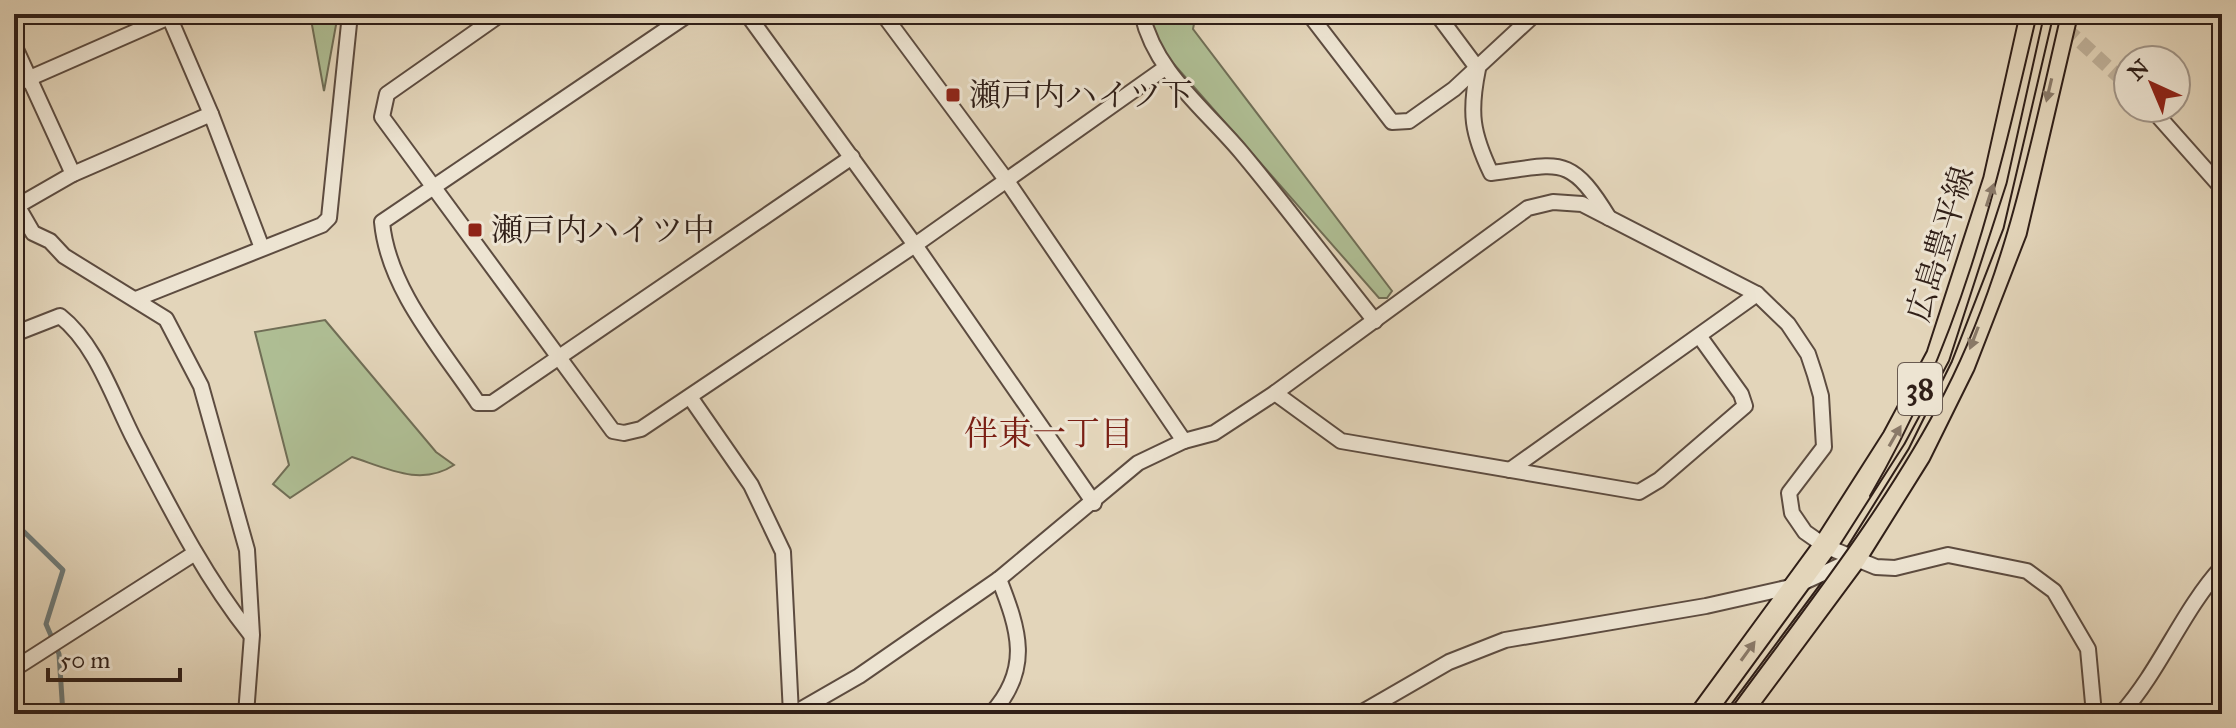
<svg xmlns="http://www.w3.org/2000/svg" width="2236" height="728" font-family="'IM FELL Great Primer','Noto Serif JP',serif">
<rect width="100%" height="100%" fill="#e3d5ba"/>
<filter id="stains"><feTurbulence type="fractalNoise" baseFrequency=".0025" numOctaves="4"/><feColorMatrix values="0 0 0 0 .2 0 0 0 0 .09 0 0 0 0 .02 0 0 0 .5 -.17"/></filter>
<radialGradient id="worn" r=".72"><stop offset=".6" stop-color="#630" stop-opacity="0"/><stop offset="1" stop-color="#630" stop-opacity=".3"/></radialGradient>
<g fill="#afbe94" stroke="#706e56" stroke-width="2">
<polygon points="310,14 338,14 324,91"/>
<polygon points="1149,14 1196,14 1193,29 1392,291 1387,298 1379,298 1158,46"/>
<path d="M325,320L436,452L454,465C421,487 386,468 352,457L290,498L273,484L289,465L255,332Z"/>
</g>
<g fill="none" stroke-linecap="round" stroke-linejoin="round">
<polyline stroke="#6e7a78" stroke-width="5" points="14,522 63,570 46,624 59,654 63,714"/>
<polyline stroke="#bfb19a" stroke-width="14" stroke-dasharray="14 7" stroke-linecap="butt" points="2050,14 2128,85"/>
<defs>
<g id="street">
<polyline points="168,14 211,114 262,248"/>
<polyline points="501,14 387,94 382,117 613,431 624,433 641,429 915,245 1165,68"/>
<path d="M689,14L382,222C388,289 442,349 478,403H492L852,157"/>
<polyline points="747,14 915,245 1094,503"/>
<polyline points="883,14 1007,181 1184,441"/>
<path d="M1142,14C1155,72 1204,108 1241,152C1287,207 1330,265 1375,321"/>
<polyline points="1309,14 1392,122 1409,121 1454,89 1535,14"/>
<path d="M1437,14L1478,69C1469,113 1472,133 1491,173C1559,165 1569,152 1609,218"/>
<polyline points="14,45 73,174"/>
<polyline points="14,85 169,17"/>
<polyline points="2151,108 2222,188"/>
<polyline points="14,200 33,233 50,241 64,256 166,319 201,386 247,550 252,635 246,714"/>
<polyline points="19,205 73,174 211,114"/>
<polyline points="136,299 322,225 329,218 350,14"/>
<path d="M14,334L60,316C97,345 114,401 135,441C170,508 204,576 251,635"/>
<polyline points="1275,393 1341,441 1639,492 1659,480 1745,406 1741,394 1700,337"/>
<polyline points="690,397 751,485 783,552 791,714"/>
<polyline points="1510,470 1757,294"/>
<polyline points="14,669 195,553"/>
<polyline points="793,714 859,676 999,579 1138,463 1184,441 1214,433 1275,393 1528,208 1553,202 1582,204 1757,294 1788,324 1808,354 1815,375 1821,396 1824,447 1789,493 1792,513 1805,532 1825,546 1876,567 1895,568 1948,555 2027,571 2054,591 2088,649 2094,714"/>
<path d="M991,714C1032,669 1019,630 999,579"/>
<polyline points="1359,714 1449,662 1505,640 1706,606 1795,586 1850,561"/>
<path d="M2121,714C2161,669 2182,611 2222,567"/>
</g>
<g id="primary">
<polyline points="1702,714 1825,546 1894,438 1938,356 1995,180 2032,14"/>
<polyline points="1739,714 1854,559 1919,455 1963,366 2015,232 2066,14"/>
</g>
</defs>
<use href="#street" stroke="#5d4c40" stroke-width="18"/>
<use href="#primary" stroke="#301f18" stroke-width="26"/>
<use href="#street" stroke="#ede4d2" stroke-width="14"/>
<use href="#primary" stroke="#e3d5ba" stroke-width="22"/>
<g stroke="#301f18" stroke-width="2">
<path d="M1870,496C1962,339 1996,189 2037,14"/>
<path d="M1727,714C1803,610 1886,507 1945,392C2006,273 2031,142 2061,14"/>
</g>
</g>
<defs><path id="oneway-solid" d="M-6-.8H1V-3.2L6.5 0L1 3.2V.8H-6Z" transform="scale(2)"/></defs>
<g fill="#8a7a69">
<use href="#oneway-solid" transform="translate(2049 90) rotate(103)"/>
<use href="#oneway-solid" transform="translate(1990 195) rotate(-72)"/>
<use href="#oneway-solid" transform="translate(1974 338) rotate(111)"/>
<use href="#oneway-solid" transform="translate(1895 436) rotate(-60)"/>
<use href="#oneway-solid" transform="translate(1748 651) rotate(-54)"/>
</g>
<g fill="#8f2418" stroke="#ede4d2" stroke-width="3">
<rect x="945" y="87" width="16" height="16" rx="4"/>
<rect x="467" y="222" width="16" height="16" rx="4"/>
</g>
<g text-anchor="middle" stroke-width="6" stroke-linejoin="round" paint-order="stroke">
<rect fill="#ede4d2" stroke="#695a50" stroke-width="2" x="1898" y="363" width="44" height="52" rx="6"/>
<g font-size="30" font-weight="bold" fill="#301f18">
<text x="1920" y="399">38</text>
</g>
<g font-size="32" fill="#301f18" stroke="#ede4d2" text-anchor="start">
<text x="969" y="106">瀬戸内ハイツ下</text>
<text x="491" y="241">瀬戸内ハイツ中</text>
</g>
<g font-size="32" fill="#301f18" stroke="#ede4d2">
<text transform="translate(1940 244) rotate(-73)" y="11">広島豊平線</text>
</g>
<g font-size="34" fill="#7a1f14" stroke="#ede4d2">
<text x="1049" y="445">伴東一丁目</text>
</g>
</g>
<rect width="2236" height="728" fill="none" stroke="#e3d5ba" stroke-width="48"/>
<rect x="16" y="16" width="2204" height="696" fill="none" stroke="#301f18" stroke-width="4"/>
<rect x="24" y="24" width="2188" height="680" fill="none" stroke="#301f18" stroke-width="2"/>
<g transform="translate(2152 84) rotate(316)"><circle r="38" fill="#ede4d2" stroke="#a19588" stroke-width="2"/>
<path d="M0-6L14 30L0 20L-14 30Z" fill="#8f2418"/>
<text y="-12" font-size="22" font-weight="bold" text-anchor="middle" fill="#301f18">N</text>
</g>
<path d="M48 668v12h132v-12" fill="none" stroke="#301f18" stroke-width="4"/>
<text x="60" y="668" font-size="24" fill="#301f18" stroke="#ede4d2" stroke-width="6" paint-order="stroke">50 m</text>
<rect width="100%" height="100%" filter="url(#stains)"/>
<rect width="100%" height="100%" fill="url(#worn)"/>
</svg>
